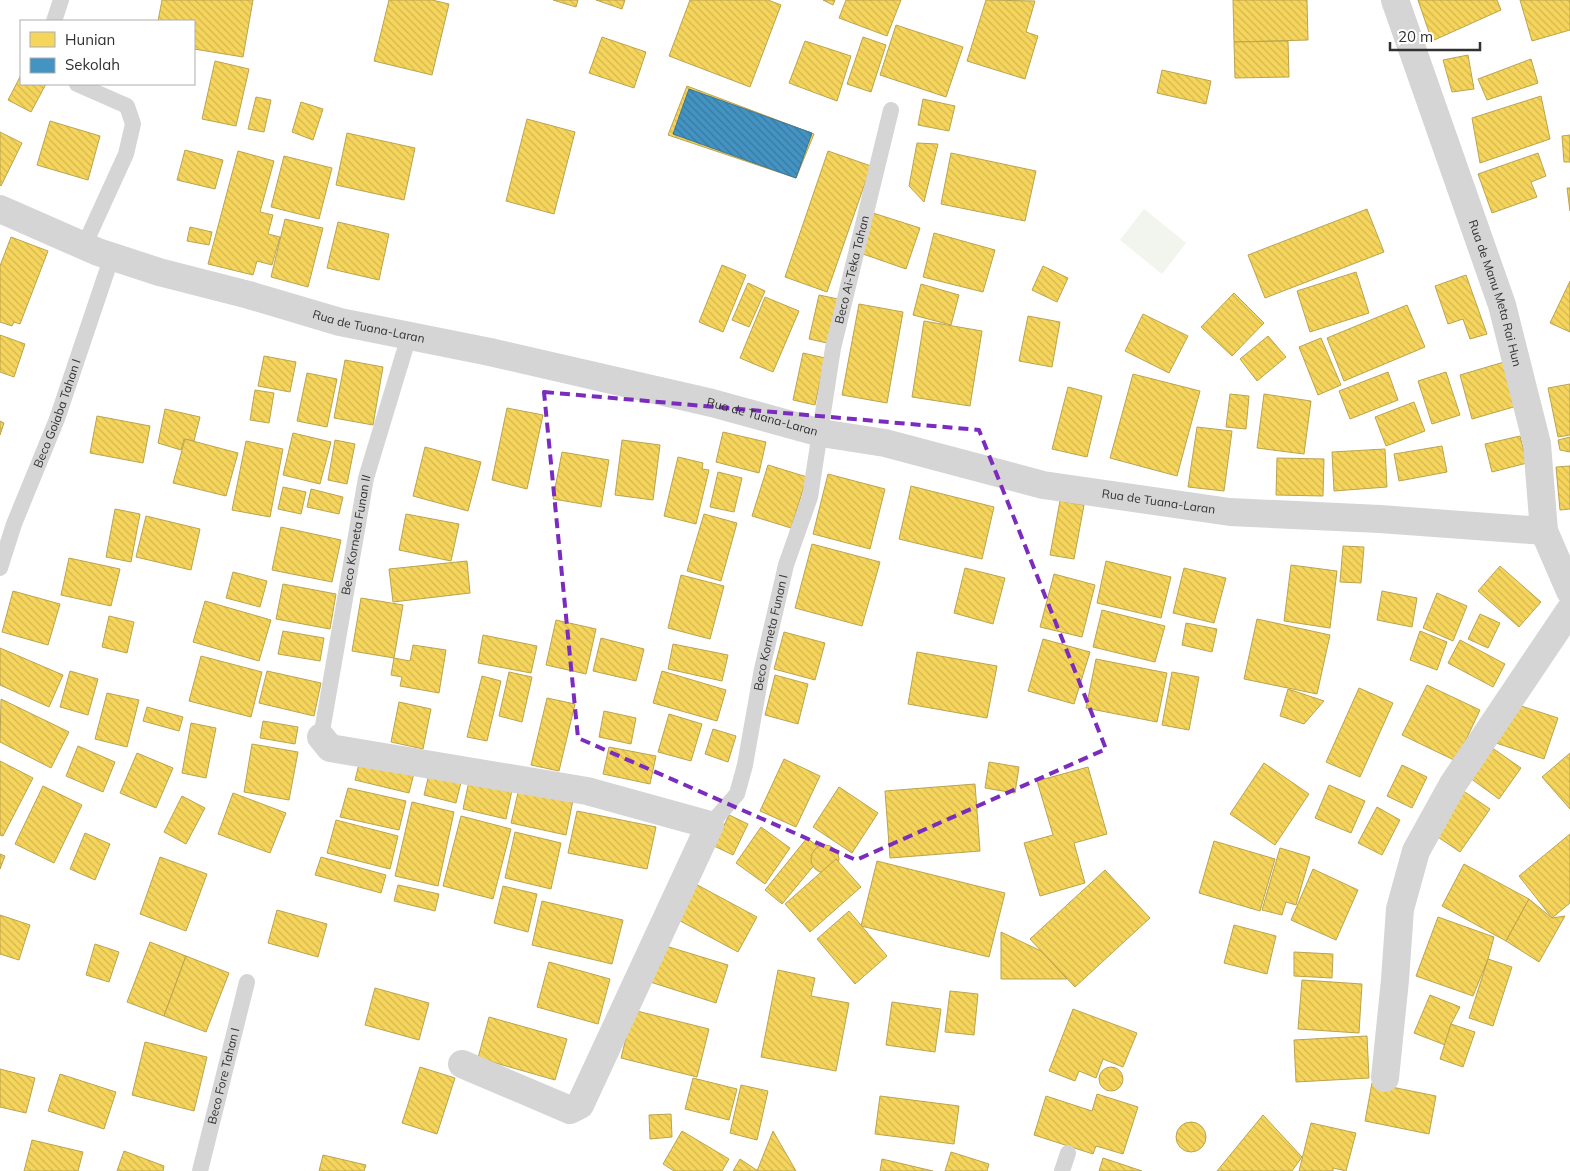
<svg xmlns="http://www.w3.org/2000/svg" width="1570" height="1171" font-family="Mulish,sans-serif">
<defs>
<pattern id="homes-back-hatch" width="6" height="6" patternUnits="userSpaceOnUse" patternTransform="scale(1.25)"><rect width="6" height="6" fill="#f6d55c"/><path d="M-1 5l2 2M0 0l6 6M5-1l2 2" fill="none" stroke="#d3b750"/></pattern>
<pattern id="schools-back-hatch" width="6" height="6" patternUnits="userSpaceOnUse" patternTransform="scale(1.25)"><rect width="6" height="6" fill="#4393c3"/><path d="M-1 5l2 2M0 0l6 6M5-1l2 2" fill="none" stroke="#39799f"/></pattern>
</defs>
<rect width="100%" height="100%" fill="#fff"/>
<polygon fill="#f2f5ed" points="1144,209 1186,243 1162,274 1120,240"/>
<g fill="url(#homes-back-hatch)" stroke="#bba44f">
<polygon points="162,0 253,0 243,57 194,49 194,21 158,21"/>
<polygon points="389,0 432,0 449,4 432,75 374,61"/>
<polygon points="553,0 578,0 576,7"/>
<polygon points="596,0 625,0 622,9"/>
<polygon points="690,0 768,0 781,5 750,87 669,56"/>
<polygon points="823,0 835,0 833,5"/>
<polygon points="846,0 901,0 887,36 839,18"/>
<polygon points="986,0 1035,1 1026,32 1038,36 1025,79 967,61"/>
<polygon points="1233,0 1307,0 1308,40 1234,42"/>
<polygon points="1418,0 1497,0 1501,10 1432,41"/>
<polygon points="1520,0 1570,0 1570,30 1532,41"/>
<polygon points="896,25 963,47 946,97 880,75"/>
<polygon points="602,37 646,52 634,88 589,73"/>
<polygon points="863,37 886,45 871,92 847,84"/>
<polygon points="805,41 851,56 837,101 789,83"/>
<polygon points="1288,41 1289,77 1235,78 1234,42"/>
<polygon points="1468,55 1474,89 1452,92 1443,60"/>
<polygon points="1531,59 1538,83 1487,100 1478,79"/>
<polygon points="215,61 249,69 236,126 202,119"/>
<polygon points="1162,70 1211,81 1206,104 1157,93"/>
<polygon points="21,75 21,84 46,84 31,112 8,100"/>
<polygon points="687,86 814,134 796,178 668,135"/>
<polygon points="1541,96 1550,139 1480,163 1472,118"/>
<polygon points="256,97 271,100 264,132 248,129"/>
<polygon points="923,99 955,106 949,131 918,125"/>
<polygon points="301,102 323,109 313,140 292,132"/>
<polygon points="527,119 575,132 554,214 506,201"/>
<polygon points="50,121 100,136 88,180 37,165"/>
<polygon points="0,132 22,143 1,186 0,185"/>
<polygon points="347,133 415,148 404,200 336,185"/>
<polygon points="1570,135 1570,162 1564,162 1562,136"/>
<polygon points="917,143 938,144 924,202 909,186"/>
<polygon points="185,150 223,160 215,189 177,180"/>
<polygon points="238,151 274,161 260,212 273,215 268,234 280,237 272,265 257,261 253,275 208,264"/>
<polygon points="828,151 871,166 827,292 785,277"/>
<polygon points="951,153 1036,171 1025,221 941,204"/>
<polygon points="1538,153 1546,176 1531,182 1537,197 1492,213 1478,174"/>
<polygon points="284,156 332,168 319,219 271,207"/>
<polygon points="1567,188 1570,188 1570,211"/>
<polygon points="1367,209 1384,252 1265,298 1248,255"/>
<polygon points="873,213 920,228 906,269 860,253"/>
<polygon points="285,219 323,228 308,287 271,277"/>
<polygon points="338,222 389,234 379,280 327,268"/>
<polygon points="190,227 212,232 209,245 187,241"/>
<polygon points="934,233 995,250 983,292 923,277"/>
<polygon points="11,237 48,251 20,324 14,322 12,326 0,322 0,266"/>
<polygon points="722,265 746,275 723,332 699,322"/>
<polygon points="1043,266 1068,278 1057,302 1032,290"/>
<polygon points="1356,272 1369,313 1310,332 1297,291"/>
<polygon points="1466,275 1487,334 1470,339 1463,319 1448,324 1435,286"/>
<polygon points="1570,281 1570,332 1550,323"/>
<polygon points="748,283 765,291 749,327 732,320"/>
<polygon points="921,284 959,295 951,325 913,315"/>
<polygon points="1234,293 1264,323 1232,356 1201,327"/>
<polygon points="819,295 838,299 827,343 809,339"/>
<polygon points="765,297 799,311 773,372 740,358"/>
<polygon points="859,304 903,312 887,403 842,395"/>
<polygon points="1407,305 1425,347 1344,381 1327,338"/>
<polygon points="1143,314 1188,336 1169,373 1125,351"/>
<polygon points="1028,316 1060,322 1052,367 1019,361"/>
<polygon points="924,321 982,331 970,406 912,397"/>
<polygon points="0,335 25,344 14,377 0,372"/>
<polygon points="1268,336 1286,357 1257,381 1240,359"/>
<polygon points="1321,338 1341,385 1318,395 1299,347"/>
<polygon points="803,353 825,358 815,405 793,400"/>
<polygon points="264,356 296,362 290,392 258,386"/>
<polygon points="345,360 383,367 373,425 334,418"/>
<polygon points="1504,362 1517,406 1472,419 1460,375"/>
<polygon points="1388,372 1398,400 1350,419 1339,391"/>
<polygon points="1446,372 1460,415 1432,424 1418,381"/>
<polygon points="307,373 337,379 327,427 297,421"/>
<polygon points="1133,374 1200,391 1177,476 1110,458"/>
<polygon points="1570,384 1570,435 1558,437 1548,388"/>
<polygon points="1068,387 1102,396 1087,457 1052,449"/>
<polygon points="255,390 274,393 269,423 250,420"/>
<polygon points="1230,394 1249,396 1246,429 1226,427"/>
<polygon points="1264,394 1311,401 1304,454 1257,448"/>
<polygon points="1414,402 1425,431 1386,446 1375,417"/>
<polygon points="507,408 543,415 527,489 492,480"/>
<polygon points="165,409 200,417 194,441 184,439 181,450 158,443"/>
<polygon points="97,416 150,426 143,463 90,453"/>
<polygon points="0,421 4,423 0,435"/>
<polygon points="1197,427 1232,431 1224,491 1188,487"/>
<polygon points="723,432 766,442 759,473 716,462"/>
<polygon points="293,433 331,442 320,484 283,475"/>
<polygon points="1520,436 1527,463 1492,472 1485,444"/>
<polygon points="1570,437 1570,452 1560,450 1558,440"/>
<polygon points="185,439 238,453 226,496 173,483"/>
<polygon points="335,440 355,444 347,484 328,480"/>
<polygon points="622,440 660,445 653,500 615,495"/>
<polygon points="246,441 283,449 270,517 232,510"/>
<polygon points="1442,446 1447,472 1399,481 1394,454"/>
<polygon points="425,447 481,462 468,511 413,496"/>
<polygon points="1385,449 1387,487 1334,491 1332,452"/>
<polygon points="562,452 609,460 601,507 553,499"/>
<polygon points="678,457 703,463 702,469 709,470 696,524 664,516"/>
<polygon points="1277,458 1324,459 1323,496 1276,495"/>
<polygon points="768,465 807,477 791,528 752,516"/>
<polygon points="1570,466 1570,509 1560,510 1556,467"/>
<polygon points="718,472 742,478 734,512 710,507"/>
<polygon points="828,474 885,489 870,549 813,534"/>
<polygon points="911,486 994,507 982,559 899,539"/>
<polygon points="283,487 306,492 301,514 278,509"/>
<polygon points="311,489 343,497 339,514 307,507"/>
<polygon points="1060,501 1084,505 1074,559 1050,555"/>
<polygon points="115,509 140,514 131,562 106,557"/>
<polygon points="406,514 459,524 451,561 399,550"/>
<polygon points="704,514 737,523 721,581 687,571"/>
<polygon points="146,516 200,529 191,570 136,557"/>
<polygon points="281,527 341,540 332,582 272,570"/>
<polygon points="812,544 880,562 862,626 795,608"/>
<polygon points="1343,546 1364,547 1361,583 1340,582"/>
<polygon points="69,558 120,569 111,606 61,595"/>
<polygon points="467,561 470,593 393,602 389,569"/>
<polygon points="1106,561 1171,577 1161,618 1097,603"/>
<polygon points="1291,565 1337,571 1330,628 1284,621"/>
<polygon points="1500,566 1541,602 1519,627 1478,591"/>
<polygon points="965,568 1005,578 993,624 954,613"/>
<polygon points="1184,568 1226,578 1214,623 1173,613"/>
<polygon points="233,572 267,581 260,607 226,598"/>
<polygon points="1054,574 1095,585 1082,637 1040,627"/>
<polygon points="681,575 724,586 710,639 668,628"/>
<polygon points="283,584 336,594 330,629 276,619"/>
<polygon points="13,591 60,604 48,645 2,632"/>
<polygon points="1382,591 1417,598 1412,627 1377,620"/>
<polygon points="1437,593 1467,606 1453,641 1423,628"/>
<polygon points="361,598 403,605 394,658 352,651"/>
<polygon points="205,601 271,620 259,661 193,642"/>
<polygon points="1102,610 1165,626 1155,662 1093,647"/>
<polygon points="1480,614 1500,623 1488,648 1468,639"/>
<polygon points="109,616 134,622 127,653 102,647"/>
<polygon points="1257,619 1330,635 1317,694 1244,679"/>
<polygon points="556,620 596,629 586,674 546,665"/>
<polygon points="1186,623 1217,629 1212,652 1182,645"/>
<polygon points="283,631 324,638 320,661 278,654"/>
<polygon points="1420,631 1447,642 1437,670 1410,660"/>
<polygon points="784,632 825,643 815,680 774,669"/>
<polygon points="483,635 537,646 531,673 478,663"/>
<polygon points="601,638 644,649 636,681 593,671"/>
<polygon points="1043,639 1090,652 1074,704 1028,691"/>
<polygon points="1460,640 1505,664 1493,687 1448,663"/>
<polygon points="673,644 728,655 722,681 668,669"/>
<polygon points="413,645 446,650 439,693 400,686 402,677 391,675 394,658 410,661"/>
<polygon points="0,648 63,675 49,707 0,685"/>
<polygon points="917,652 997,666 987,718 908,704"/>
<polygon points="201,656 262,672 251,717 189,701"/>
<polygon points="1096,659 1167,673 1157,722 1086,708"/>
<polygon points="70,671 98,679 88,715 60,707"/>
<polygon points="267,671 321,683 314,716 259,703"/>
<polygon points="662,671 726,690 717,721 653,703"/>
<polygon points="509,672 532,677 522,722 499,716"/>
<polygon points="1172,672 1199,677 1189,730 1162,725"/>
<polygon points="775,675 808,684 798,724 765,715"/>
<polygon points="482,676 501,681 487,741 467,737"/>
<polygon points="1427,685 1480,710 1456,761 1402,735"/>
<polygon points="1359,688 1393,703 1360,777 1326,762"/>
<polygon points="1288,689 1324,701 1304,724 1280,716"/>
<polygon points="107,693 139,700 127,747 95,739"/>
<polygon points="547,698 575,704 559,771 531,765"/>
<polygon points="1,699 69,732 51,768 0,742"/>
<polygon points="399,702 431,709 423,749 391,742"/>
<polygon points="1509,702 1558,718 1544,759 1496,743"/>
<polygon points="147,707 183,717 179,731 143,721"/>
<polygon points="604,711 636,718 631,744 599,737"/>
<polygon points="669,714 702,724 691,761 658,752"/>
<polygon points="263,721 298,727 295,744 260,738"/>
<polygon points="191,723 216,728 206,778 182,773"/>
<polygon points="713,729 736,736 728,762 705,754"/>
<polygon points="252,744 298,752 289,800 244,792"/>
<polygon points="78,746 115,762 103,792 66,776"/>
<polygon points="609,747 656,756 650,784 603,774"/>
<polygon points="1491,747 1521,768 1499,799 1470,778"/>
<polygon points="137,753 173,768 156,808 120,793"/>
<polygon points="1570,753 1570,809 1542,777"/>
<polygon points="361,756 415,769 409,793 355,780"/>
<polygon points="784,759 820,776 796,827 760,811"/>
<polygon points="0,761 33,778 3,836 0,835"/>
<polygon points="989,762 1019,767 1015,793 985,788"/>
<polygon points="1264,763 1309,794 1275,845 1230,814"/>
<polygon points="1402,765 1427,777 1412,808 1387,796"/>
<polygon points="1088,767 1107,834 1074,843 1085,883 1040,896 1024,843 1053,835 1037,781"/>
<polygon points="430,770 462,778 456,803 424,795"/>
<polygon points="469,781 512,790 506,819 463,809"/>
<polygon points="520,784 574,795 566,835 511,823"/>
<polygon points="975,784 980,851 890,858 885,791"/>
<polygon points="1329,785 1365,801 1351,833 1315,818"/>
<polygon points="43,786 82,805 54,863 15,844"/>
<polygon points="839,787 878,813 852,853 813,827"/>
<polygon points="348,788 406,801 399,830 340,817"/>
<polygon points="1462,790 1490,809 1460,852 1432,833"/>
<polygon points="233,793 286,813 270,853 218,834"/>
<polygon points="182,796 205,808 186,844 164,832"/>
<polygon points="412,802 454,812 438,886 395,876"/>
<polygon points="1377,807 1400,820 1382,855 1358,843"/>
<polygon points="577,811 656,827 647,869 568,853"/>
<polygon points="729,815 748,824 733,855 714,846"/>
<polygon points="461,816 511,829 493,899 443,886"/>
<polygon points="336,820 398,836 390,869 327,853"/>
<polygon points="761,827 790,848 765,884 736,863"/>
<polygon points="515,832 561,843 551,889 505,878"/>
<polygon points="85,833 110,844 95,880 70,869"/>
<polygon points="1570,834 1570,903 1552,918 1519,876"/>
<polygon points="807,838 825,852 782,904 765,890"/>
<polygon points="1214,841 1275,859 1260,911 1199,893"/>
<circle cx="825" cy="859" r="14"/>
<polygon points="1280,848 1310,857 1296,905 1286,902 1282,915 1262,910"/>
<polygon points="0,854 5,856 0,869"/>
<polygon points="160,857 207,874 186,931 140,914"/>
<polygon points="321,857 386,875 381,893 315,875"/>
<polygon points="836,859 861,887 810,932 785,904"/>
<polygon points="877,861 1005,893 989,957 861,926"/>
<polygon points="1464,864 1529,899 1506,941 1442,906"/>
<polygon points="1313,869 1358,890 1336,940 1291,920"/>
<polygon points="1105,870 1150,918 1075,987 1030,939"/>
<polygon points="690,881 757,917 738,952 671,916"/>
<polygon points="398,885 439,894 435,911 394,901"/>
<polygon points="503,886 537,894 528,932 494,923"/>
<polygon points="1529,899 1552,918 1565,916 1539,962 1506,941"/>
<polygon points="542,901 623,920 612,964 532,945"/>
<polygon points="277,910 327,924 318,957 268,943"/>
<polygon points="849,911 887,956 855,984 817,939"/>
<polygon points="0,915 30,925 19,960 0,954"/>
<polygon points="1438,917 1494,937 1488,959 1473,996 1416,976"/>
<polygon points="1234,925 1276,936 1267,974 1224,963"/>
<polygon points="1001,932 1041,951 1067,979 1001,979"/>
<polygon points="150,942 186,956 164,1016 127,1002"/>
<polygon points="656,943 728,965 716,1003 644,980"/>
<polygon points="95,944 119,952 109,982 86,975"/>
<polygon points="1294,952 1333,954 1332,978 1294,976"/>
<polygon points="186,956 229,973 206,1032 164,1016"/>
<polygon points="1488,959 1512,967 1493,1026 1469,1018"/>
<polygon points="549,962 610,979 598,1024 537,1007"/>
<polygon points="778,970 815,978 811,996 849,1003 836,1071 761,1057"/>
<polygon points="1302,980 1362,984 1359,1033 1298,1029"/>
<polygon points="375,988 429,1003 419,1040 365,1025"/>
<polygon points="950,991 978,994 974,1035 945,1032"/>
<polygon points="1430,995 1460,1007 1451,1024 1445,1045 1414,1033"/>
<polygon points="892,1002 941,1009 935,1052 886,1045"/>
<polygon points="1073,1009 1137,1033 1123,1067 1103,1059 1096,1078 1079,1071 1075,1081 1049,1071"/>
<polygon points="633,1010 709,1029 697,1077 621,1058"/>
<polygon points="489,1017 567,1039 555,1080 478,1058"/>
<polygon points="1451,1024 1475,1032 1463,1067 1440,1059"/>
<polygon points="1367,1036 1369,1078 1296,1082 1294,1040"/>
<polygon points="145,1042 207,1057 194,1111 132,1095"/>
<circle cx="1111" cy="1079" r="12"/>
<polygon points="420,1067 455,1078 437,1134 402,1123"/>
<polygon points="0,1069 35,1078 26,1113 0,1107"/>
<polygon points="60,1074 116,1092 104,1129 48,1111"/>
<polygon points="693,1078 737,1089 729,1120 685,1109"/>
<polygon points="1372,1083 1436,1096 1429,1134 1365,1121"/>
<polygon points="741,1085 768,1091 757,1140 730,1133"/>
<polygon points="1097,1094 1138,1107 1123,1154 1096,1146 1093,1154 1034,1135 1046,1096 1092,1111"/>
<polygon points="880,1096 959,1106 954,1144 875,1134"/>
<polygon points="671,1114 672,1137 650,1139 649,1115"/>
<polygon points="1263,1115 1302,1157 1292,1171 1217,1171"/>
<circle cx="1191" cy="1137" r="15"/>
<polygon points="1311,1123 1356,1133 1346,1171 1333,1168 1333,1171 1299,1171"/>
<polygon points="682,1131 729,1159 722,1171 674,1171 663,1164"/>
<polygon points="773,1131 796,1171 757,1171"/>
<polygon points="32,1140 83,1152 78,1171 24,1171"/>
<polygon points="124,1151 164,1166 163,1171 117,1171"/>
<polygon points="951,1152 989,1164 987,1171 945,1171"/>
<polygon points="323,1155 366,1165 364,1171 319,1171"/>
<polygon points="1103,1158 1142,1171 1099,1171"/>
<polygon points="740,1159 758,1171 733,1171"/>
<polygon points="882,1159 933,1171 880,1171"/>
</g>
<polygon fill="url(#schools-back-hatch)" stroke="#3e7697" points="689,89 812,133 796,178 673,134"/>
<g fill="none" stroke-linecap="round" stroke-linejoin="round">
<g stroke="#d5d5d5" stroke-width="16">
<polyline points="54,21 61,0"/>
<polyline points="77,84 127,106 133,124 126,154 84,246"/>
<path id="s1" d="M0,568L14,524L57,419L112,256"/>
<path id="s2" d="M321,737L366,478L409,336"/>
<path id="s3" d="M710,825L737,794L745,765L762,669L786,565L810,497L833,348L891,110"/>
<path id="s4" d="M200,1171L247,982"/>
<polyline points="1062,1171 1068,1153"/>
</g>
<g stroke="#d5d5d5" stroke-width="28">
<path id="s5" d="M1395,0L1502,305L1537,444L1544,531L1570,591"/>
<path id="s6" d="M821,433L885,443L1043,485L1230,512L1380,519L1544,531"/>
<polyline points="321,737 330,748 587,791 710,825 580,1105 570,1110 462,1064"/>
<polyline points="1385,1078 1395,980 1400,909 1416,851 1453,784 1570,610"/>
</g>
<path stroke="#d5d5d5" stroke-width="28" id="s7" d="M0,209L98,252L159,272L249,295L340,322L490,352L712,403L821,433"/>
</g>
<path fill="none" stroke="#7b2cbf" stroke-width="4" stroke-dasharray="10 6" stroke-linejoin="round" d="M544,392L979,430L1106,749L856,860L578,738Z"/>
<g text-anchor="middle" stroke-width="5" stroke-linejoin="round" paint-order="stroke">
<g font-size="12" fill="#313131" stroke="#fff">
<text dy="4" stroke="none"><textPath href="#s3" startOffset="579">Beco Ai-Teka Tahan</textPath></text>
<text dy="4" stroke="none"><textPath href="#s5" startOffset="310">Rua de Manu Meta Rai Hun</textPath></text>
<text dy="4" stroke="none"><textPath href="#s7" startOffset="388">Rua de Tuana-Laran</textPath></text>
<text dy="4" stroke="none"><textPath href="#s1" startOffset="165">Beco Goiaba Tahan I</textPath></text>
<text dy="4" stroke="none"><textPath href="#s7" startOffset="792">Rua de Tuana-Laran</textPath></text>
<text dy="4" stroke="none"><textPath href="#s6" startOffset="345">Rua de Tuana-Laran</textPath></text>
<text dy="4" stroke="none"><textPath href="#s2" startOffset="205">Beco Korneta Funan II</textPath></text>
<text dy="4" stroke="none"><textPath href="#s3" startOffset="206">Beco Korneta Funan I</textPath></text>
<text dy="4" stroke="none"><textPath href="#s4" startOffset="98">Beco Fore Tahan I</textPath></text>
</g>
</g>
<rect x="20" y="20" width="175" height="65" fill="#ffffff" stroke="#adadad"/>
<rect x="30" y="32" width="25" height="15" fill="#f6d55c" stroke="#adadad"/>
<text x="65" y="45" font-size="15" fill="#313131">Hunian</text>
<rect x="30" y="58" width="25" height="15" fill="#4393c3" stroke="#adadad"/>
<text x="65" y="70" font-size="15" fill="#313131">Sekolah</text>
<path d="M1390 42v8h90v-8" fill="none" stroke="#313131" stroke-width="2.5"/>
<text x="1398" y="42" font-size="15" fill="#313131" stroke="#ffffff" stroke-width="4" paint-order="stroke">20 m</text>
</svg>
